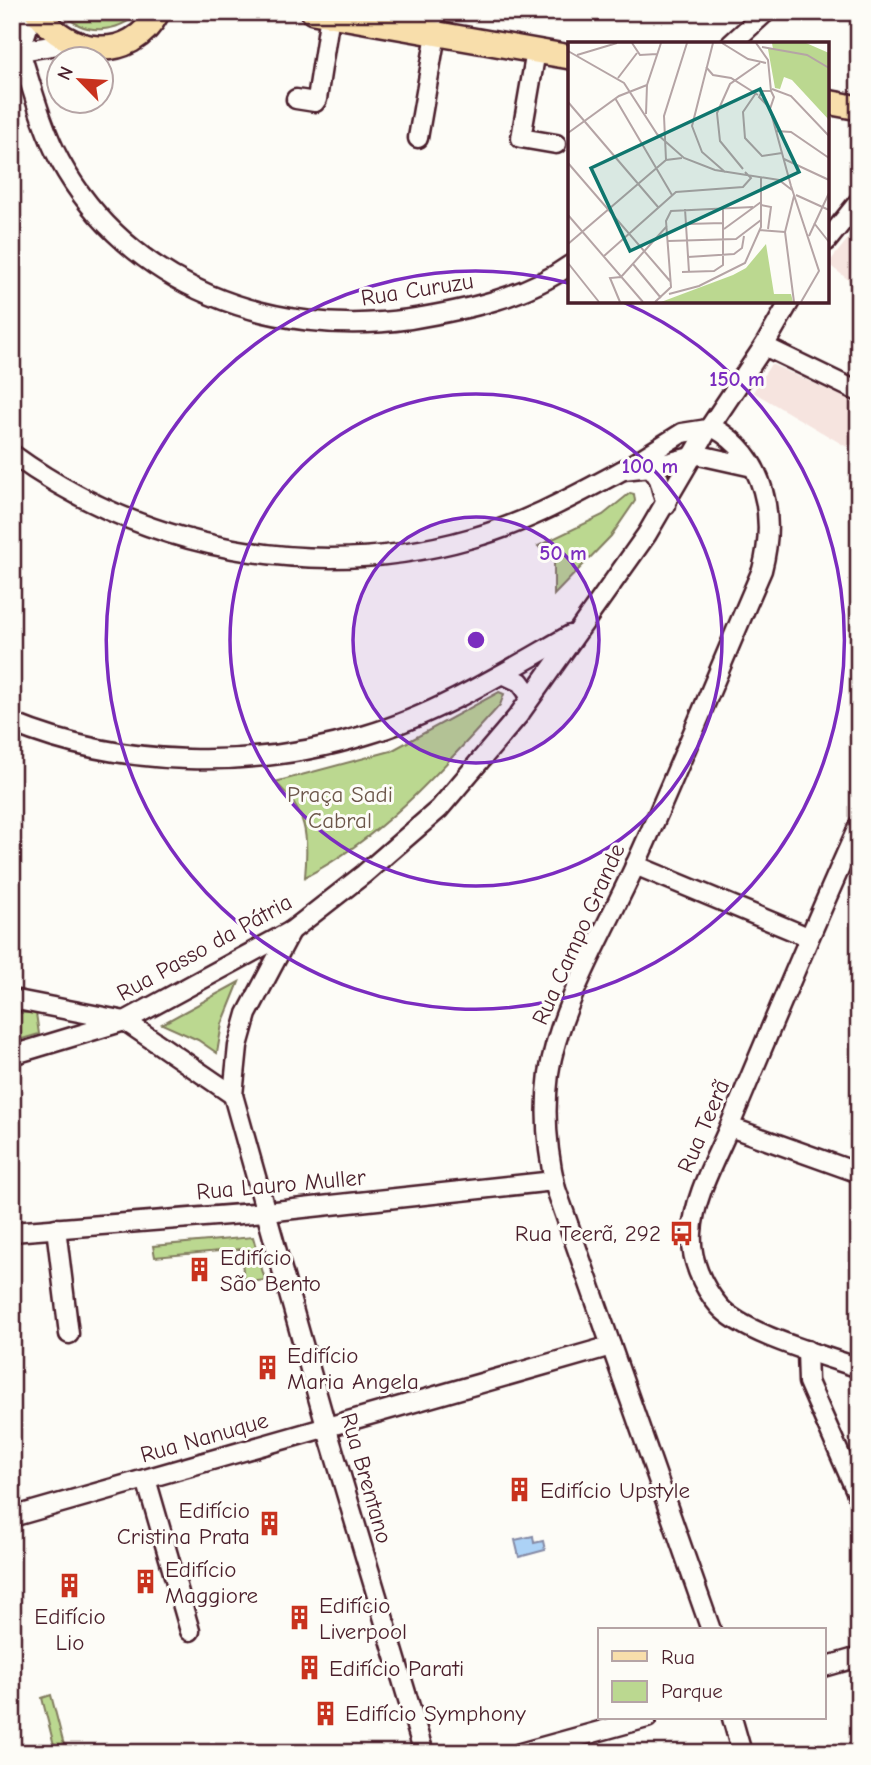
<svg xmlns="http://www.w3.org/2000/svg" width="871" height="1765" font-family="'Comic Neue',sans-serif">
<rect width="100%" height="100%" fill="#fdfcf7"/>
<filter id="ink" filterUnits="userSpaceOnUse"><feTurbulence type="fractalNoise" baseFrequency=".0143" numOctaves="2"/><feDisplacementMap in="SourceGraphic" scale="14" xChannelSelector="R" yChannelSelector="G"/><feConvolveMatrix kernelMatrix="1 2 1 2 8 2 1 2 1" color-interpolation-filters="sRGB"/></filter>
<g filter="url(#ink)">
<g fill="#f6e4df">
<polygon points="859,225 859,288 828,264"/>
<polygon points="771,364 859,404 859,441 847,447 753,392"/>
</g>
<g fill="#bbd890" stroke="#827c5e" stroke-width="2">
<path d="M62,12H140C117,33 84,37 62,12Z"/>
<polygon points="630,493 634,494 635,501 611,536 554,595 554,561 538,546 603,515"/>
<path d="M499,692L504,694L500,705C443,768 382,838 305,877C309,834 307,812 275,782L391,751Z"/>
<polygon points="239,982 222,1024 217,1053 198,1040 162,1024"/>
<polygon points="12,1013 36,1013 39,1034 12,1042"/>
<polygon points="253,1237 265,1280 244,1283 241,1249 155,1257 153,1246"/>
<polygon points="51,1695 66,1753 56,1753 42,1698"/>
</g>
<polygon fill="#acd2f6" stroke="#858aa5" stroke-width="2" points="533,1536 534,1543 543,1541 545,1550 519,1557 515,1540"/>
<g fill="none" stroke-linecap="round" stroke-linejoin="round">
<defs>
<g id="minor">
<polyline points="429,32 435,12"/>
<polyline points="731,44 766,12"/>
<path d="M20,51C32,87 42,128 60,161C129,287 273,339 410,319C465,310 524,298 570,265"/>
<polyline points="20,51 33,12"/>
<polyline points="536,51 521,138 556,144"/>
<polyline points="12,56 20,51 70,43"/>
<polyline points="296,99 315,102 317,99 330,15"/>
<polyline points="418,138 436,34"/>
<polyline points="827,241 859,201"/>
<polyline points="764,346 859,392"/>
<path d="M12,454C144,550 315,583 472,538C526,523 574,496 623,470"/>
<polyline points="651,467 659,479 666,505"/>
<polyline points="503,674 520,682 531,697"/>
<path d="M12,723C121,768 254,770 366,735C438,714 505,672 570,635"/>
<path d="M859,825C815,922 774,1020 733,1118C719,1154 694,1194 692,1233C690,1259 702,1286 719,1306C743,1334 822,1355 859,1368"/>
<polyline points="635,865 808,937"/>
<polyline points="291,931 247,1014 238,1046 233,1095 326,1426 424,1753"/>
<polyline points="12,999 125,1021 233,1095"/>
<polyline points="12,1055 125,1021 291,931 364,874 439,809 518,716 647,534 709,428 764,346 790,301"/>
<polyline points="730,1127 859,1173"/>
<polyline points="56,1228 69,1334"/>
<polyline points="12,1232 266,1212 554,1181"/>
<polyline points="807,1350 808,1382 859,1498"/>
<polyline points="146,1479 190,1631"/>
<polyline points="12,1517 611,1346"/>
<path d="M711,1630L556,1189C547,1151 544,1111 549,1073C559,1008 606,929 634,868C679,769 719,669 762,570C776,517 766,457 714,428L682,433L623,470L651,467L699,455L753,467"/>
<polyline points="824,1667 859,1657"/>
<polyline points="732,1718 742,1753"/>
<polyline points="520,1753 647,1718"/>
</g>
<g id="major">
<path d="M37,12C67,55 130,65 158,12"/>
<polyline points="313,12 570,57"/>
<polyline points="827,102 859,108"/>
</g>
</defs>
<use href="#minor" stroke="#4a1f2b" stroke-width="23"/>
<use href="#major" stroke="#4a1f2b" stroke-width="28"/>
<use href="#minor" stroke="#fdfcf7" stroke-width="18"/>
<use href="#major" stroke="#f8deab" stroke-width="23"/>
</g>
</g>
<circle cx="476" cy="640" r="123" fill="#7b2cbf" fill-opacity=".12"/>
<g fill="none" stroke="#7b2cbf" stroke-width="3.5">
<circle cx="476" cy="640" r="123"/>
<circle cx="476" cy="640" r="246"/>
<path d="M623 302A369 369 0 1 1 568 283"/>
</g>
<defs>
<symbol id="bus-bare" viewBox="-9 -9 18 18"><path d="M-5-6H5V4H4V6H2V4H-2V6H-4V4H-5ZM-3.5-4V0h7V-4ZM-3.5 1.2v1.5H-2V1.2ZM2 1.2v1.5H3.5V1.2Z" fill="#c8321e" stroke="#fdfcf7" stroke-width="2.5" paint-order="stroke"/></symbol>
<symbol id="building-bare" viewBox="-9 -9 18 18"><path d="M-4-6H4V6H1V3H-1V6H-4ZM-2.5-4.3h1.7v1.8h-1.7ZM.8-4.3h1.7v1.8H.8ZM-2.5-1h1.7V.8h-1.7ZM.8-1h1.7V.8H.8Z" fill="#c8321e" stroke="#fdfcf7" stroke-width="2.5" paint-order="stroke"/></symbol>
</defs>
<g fill-rule="evenodd">
<use href="#bus-bare" x="664" y="1216" width="35" height="35"/>
<use href="#building-bare" x="182" y="1252" width="35" height="35"/>
<use href="#building-bare" x="250" y="1350" width="35" height="35"/>
<use href="#building-bare" x="502" y="1472" width="35" height="35"/>
<use href="#building-bare" x="252" y="1506" width="35" height="35"/>
<use href="#building-bare" x="128" y="1564" width="35" height="35"/>
<use href="#building-bare" x="52" y="1568" width="35" height="35"/>
<use href="#building-bare" x="282" y="1600" width="35" height="35"/>
<use href="#building-bare" x="292" y="1650" width="35" height="35"/>
<use href="#building-bare" x="308" y="1696" width="35" height="35"/>
</g>
<g text-anchor="middle" stroke-width="6" stroke-linejoin="round" paint-order="stroke">
<g font-size="23" fill="#4a1f2b" stroke="#fdfcf7">
<text transform="translate(417 289) rotate(-9)" y="8">Rua Curuzu</text>
<text transform="translate(578 934) rotate(-66)" y="8">Rua Campo Grande</text>
<text transform="translate(204 947) rotate(-29)" y="8">Rua Passo da Pátria</text>
<text transform="translate(703 1126) rotate(-67)" y="8">Rua Teerã</text>
<text transform="translate(281 1184) rotate(-5)" y="8">Rua Lauro Muller</text>
<text transform="translate(204 1437) rotate(-16)" y="8">Rua Nanuque</text>
<text transform="translate(367 1478) rotate(74)" y="8">Rua Brentano</text>
</g>
<g font-size="23" fill="#6c5649" stroke="#fdfcf7">
<text x="340" y="802">Praça Sadi<tspan x="340" dy="26">Cabral</tspan></text>
</g>
<g font-size="23" fill="#4a1f2b" stroke="#fdfcf7" text-anchor="start">
<text x="661" y="1241" text-anchor="end">Rua Teerã, 292</text>
<text x="220" y="1265">Edifício<tspan x="220" dy="26">São Bento</tspan></text>
<text x="287" y="1363">Edifício<tspan x="287" dy="26">Maria Angela</tspan></text>
<text x="540" y="1498">Edifício Upstyle</text>
<text x="250" y="1518" text-anchor="end">Edifício<tspan x="250" dy="26">Cristina Prata</tspan></text>
<text x="165" y="1577">Edifício<tspan x="165" dy="26">Maggiore</tspan></text>
<text x="319" y="1613">Edifício<tspan x="319" dy="26">Liverpool</tspan></text>
<text x="70" y="1624" text-anchor="middle">Edifício<tspan x="70" dy="26">Lio</tspan></text>
<text x="329" y="1676">Edifício Parati</text>
<text x="345" y="1721">Edifício Symphony</text>
</g>
</g>
<g transform="translate(568 42)">
<rect width="261" height="261" fill="#fdfcf7"/>
<path d="M204,1H238L261,11V78L224,38L216,35L212,47L207,46L200,7H205ZM198,202L206,252H223L225,260H93L165,233L178,226Z" fill="#bbd890"/>
<path fill="none" stroke="#b5a4a5" stroke-width="2" d="M64,1L72,13L89,12M145,1L124,84L134,110L157,130M154,1L180,17L198,21M188,1L200,18L203,49M194,5L239,13L261,26M0,9L56,41L89,92L116,116L147,128L211,138L224,148M9,13L49,1M138,25L145,33L163,36L190,53M50,36L69,11M204,47L223,54L261,94M203,49L206,55L202,67L223,144L251,229L233,260M188,51L175,70L177,96L194,114L214,111M47,56L104,153M0,60L90,165M202,66L191,55L194,49H203M78,72L79,43L93,1M208,89L223,90L261,116M0,91L51,54L79,43M216,117L261,138M98,118L96,74L119,1M0,121L102,239M175,127L152,99L149,71L162,42L192,21M228,153L261,168M226,154L217,190L226,260M193,163L203,165L200,187M117,167L121,230M0,173L75,260M246,181L261,200M119,182L155,181M156,187L193,160M192,188L217,190M241,194L261,151M100,199L168,197L193,178M0,202L98,118L114,116M36,214L108,150L175,145L183,136L177,130M120,215L166,212L174,206L176,194M0,221L31,260M65,222L93,256M114,230L146,229L155,223V166M101,252L131,244L177,221L193,185V135M52,260L42,236L53,235L99,184M87,260L103,245L98,179L103,169L185,165"/>
<path fill="#0f766e" fill-opacity="0.15" stroke="#0f766e" stroke-width="3.5" d="M192,47L231,130L62,209L23,126Z"/>
<rect width="261" height="261" fill="none" stroke="#4a1f2b" stroke-width="3.5"/>
</g>
<circle cx="476" cy="640" r="10" fill="#7b2cbf" stroke="#fdfcf7" stroke-width="3.5"/>
<g font-size="21" text-anchor="middle" font-weight="bold" fill="#7b2cbf" stroke="#fdfcf7" stroke-width="6" stroke-linejoin="round" paint-order="stroke">
<text x="737" y="386">150 m</text>
<text x="650" y="473">100 m</text>
<text x="563" y="560">50 m</text>
</g>
<rect width="871" height="1765" fill="none" stroke="#fdfcf7" stroke-width="42"/>
<rect x="21" y="21" width="829" height="1723" fill="none" stroke="#4a1f2b" stroke-width="2.5" filter="url(#ink)"/>
<rect x="598" y="1628" width="228" height="91" fill="#fdfcf7" stroke="#b5a4a5" stroke-width="2"/>
<rect x="612" y="1651" width="35" height="10" fill="#f8deab" stroke="#b5a4a5" stroke-width="2"/>
<text x="661" y="1664" font-size="21" fill="#4a1f2b">Rua</text>
<rect x="612" y="1681" width="35" height="21" fill="#bbd890" stroke="#b5a4a5" stroke-width="2"/>
<text x="661" y="1698" font-size="21" fill="#4a1f2b">Parque</text>
<g transform="translate(80 80) rotate(295)"><circle r="33" fill="#fdfcf7" stroke="#b5a4a5" stroke-width="2"/>
<path d="M0-5L12 26L0 18L-12 26Z" fill="#c8321e"/>
<text y="-10" font-size="19" font-weight="bold" text-anchor="middle" fill="#4a1f2b">N</text>
</g>
</svg>
